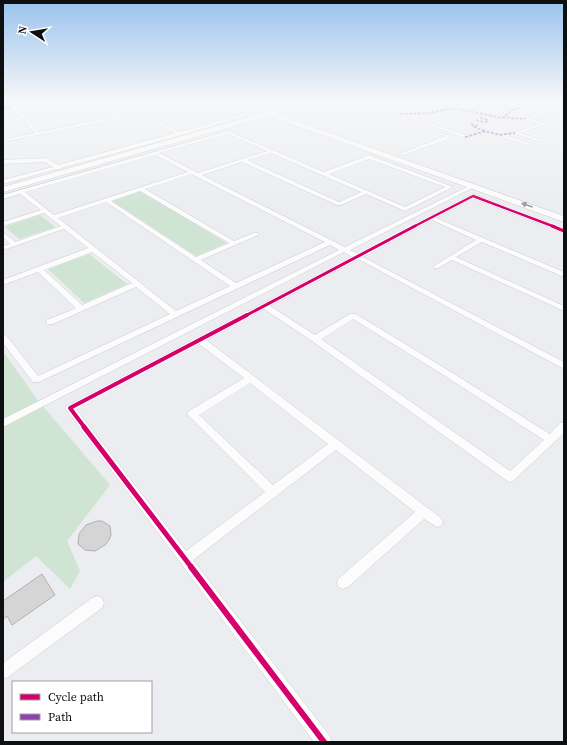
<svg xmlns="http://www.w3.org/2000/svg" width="567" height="745" font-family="'Source Serif 4',serif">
<rect width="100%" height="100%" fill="#ecedf0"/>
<g fill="#d0e4d4">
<polygon points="140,191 227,243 196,256 112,201"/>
<polygon points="40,215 55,227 19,239 5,227"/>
<polygon points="89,254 127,284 84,303 48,269"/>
<polygon points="3,351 36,398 110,485 67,541 80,571 70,589 36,556 3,582"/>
</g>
<g fill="#d6d5d6" stroke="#b2b1b2">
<polygon points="97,521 102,521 110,526 111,535 109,540 105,545 95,551 85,550 78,544 79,534 86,525"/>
<polygon points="42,574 55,595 12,625 7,616 3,619 3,601"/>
</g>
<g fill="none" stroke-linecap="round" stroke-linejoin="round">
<defs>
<g id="lane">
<polyline points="120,103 132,101"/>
<polyline points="156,109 170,115"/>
</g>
<g id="street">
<polygon points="3,101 6,101 23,114 61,107 75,112 92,108 82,101 86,101 98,108 75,114 61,109 25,116 39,132 119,116 105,107 118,103 117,101 122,101 121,105 111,107 124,116 148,109 133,101 137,101 152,108 169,105 161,101 165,101 175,105 123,118 3,142 3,140 35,133 20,116 3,102"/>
<polygon points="202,101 207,101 189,106 198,111 198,113 162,123 179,132 245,114 212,101 217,101 252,114 182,135 61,168 61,169 57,169 3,184 3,180 53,167 45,162 3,164 3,160 46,158 58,165 175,133 156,123 193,112 183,106"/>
<polygon points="304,101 309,101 277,111 274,110"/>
<path d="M333,101H338L389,116L400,113L430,112L452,107L498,116L526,118L539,113L494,101H499L544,112V114L530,119L547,124L520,133L541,140V142L515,134L506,136L532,144V145L530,146L485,132L465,138L401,115L394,117L397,119L395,120L368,112L329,122L327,120L363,111ZM452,109L498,118L526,120L540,124L515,132L500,134L478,127L479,125L471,123L469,124L473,126L472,128L480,131L465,135L407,115L430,114Z"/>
<polygon points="438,101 443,101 401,111 399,110"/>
<polygon points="479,117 490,119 490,120 486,123 474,121 474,119 479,119 477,118"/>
<path d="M228,131L324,172L369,155L453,187L405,211L366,194L341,205H337L242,162L202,175L345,247L471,185L476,186L350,250L358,254L473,194L564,229V233L473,198L436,218L564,272V277L482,242L456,257L564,306V311L452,260L438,268H434V266L476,240L432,220L363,257L564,362V369L358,259L270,306L315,335L350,314H356L451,372L550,434L560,423L564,422V433L514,480L510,482L506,480L312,341L264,309L206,340L441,518L443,522L441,526L437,527L424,519L348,587L343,589L338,587L337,583L338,579L415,512L336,450L193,560L330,736L332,742H314L65,408L67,406L352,257L344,252L3,427V419L339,250L330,245L39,382H33L3,343V334L6,335L38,376L170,314L136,287L53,324H47L46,322L47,320L76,308L38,272L3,285V280L88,248L64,229L3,250V246L10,244L3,237V232L15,242L61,226L44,213L3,226V222L41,210L20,194L3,199V195ZM228,134L267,151L198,173L159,153ZM271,153L361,192L339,202L247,160ZM155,155L188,172L54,215L25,192ZM369,159L445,187L405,207L329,174ZM192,174L195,176L325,242L236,283L201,260L258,235V233H254L234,241L145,189ZM140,191L229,243L196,257L111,201ZM106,202L230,286L176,311L58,218ZM92,252L132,283L82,305L44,270ZM353,319L445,376L544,440L510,471L321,339ZM199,344L244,378L189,411L187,414L265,492L186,551L76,409ZM250,383L328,444L273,485L199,415Z"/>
<polygon points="438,132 450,136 446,140 403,155 399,154 445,136 438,134"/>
<polygon points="97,596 102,598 104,603 102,608 8,677 3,679 3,663 92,598"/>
</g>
<path id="secondary" d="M231,101C245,99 257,112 271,111C289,111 305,101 324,101L323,102L276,114L564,216V222L269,116L3,192V187L263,113Z"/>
</defs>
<use href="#lane" stroke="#c9cacc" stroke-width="2.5"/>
<use href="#street" stroke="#c9cacc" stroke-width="1"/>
<use href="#secondary" stroke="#c9cacc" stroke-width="1"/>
<use href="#lane" stroke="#fcfcfd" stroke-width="2"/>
<use href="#street" fill="#fcfcfd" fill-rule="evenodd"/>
<use href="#secondary" fill="#fcfcfd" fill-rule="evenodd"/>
<g stroke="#8e44ad" stroke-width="1.5" stroke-dasharray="3 1.5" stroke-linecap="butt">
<polyline points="3,108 12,107"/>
<polyline points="400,114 430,113 452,108 498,117 526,119"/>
<polyline points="505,116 512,110 521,107"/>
<polyline points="476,120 486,122 488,120 480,118"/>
<polyline points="471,124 477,126 474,127 485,131"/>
<polyline points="465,137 485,131 500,135 515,133"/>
</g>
<defs>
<polyline id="cycleway-far4" points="413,227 473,196 555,227"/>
<g id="cycleway-far3">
<polyline points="552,226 564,231"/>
<polyline points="245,316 415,226"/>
</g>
<polyline id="cycleway-far2" points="85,428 70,408 247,315"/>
<polyline id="cycleway-far1" points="84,427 192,568"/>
<polyline id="cycleway" points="191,567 324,742"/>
</defs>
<use href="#cycleway-far4" stroke="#fff" stroke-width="4"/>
<use href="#cycleway-far3" stroke="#fff" stroke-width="5"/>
<use href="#cycleway-far2" stroke="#fff" stroke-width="6"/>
<use href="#cycleway-far1" stroke="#fff" stroke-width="8"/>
<use href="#cycleway" stroke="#fff" stroke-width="9"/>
<use href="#cycleway-far4" stroke="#d6006c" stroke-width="2.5"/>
<use href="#cycleway-far3" stroke="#d6006c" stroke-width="3"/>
<use href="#cycleway-far2" stroke="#d6006c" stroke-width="4"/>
<use href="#cycleway-far1" stroke="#d6006c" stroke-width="5"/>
<use href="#cycleway" stroke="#d6006c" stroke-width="6"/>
</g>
<defs><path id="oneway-solid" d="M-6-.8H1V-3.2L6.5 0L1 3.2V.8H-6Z"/></defs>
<use fill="#9d9d9f" href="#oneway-solid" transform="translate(527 205) rotate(-160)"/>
<linearGradient id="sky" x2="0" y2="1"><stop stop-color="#9ac3ee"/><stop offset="0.49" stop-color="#f6f7f8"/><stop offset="1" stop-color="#f6f7f8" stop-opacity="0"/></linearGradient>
<rect width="567" height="205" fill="url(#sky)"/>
<rect width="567" height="745" fill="none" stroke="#0e0f11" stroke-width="8"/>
<rect x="12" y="681" width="140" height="52" fill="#ffffff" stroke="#9f9fa0"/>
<rect x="20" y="694" width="20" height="6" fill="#d6006c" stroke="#9f9fa0"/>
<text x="48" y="701" font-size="12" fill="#0e0f11">Cycle path</text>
<rect x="20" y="714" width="20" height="6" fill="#8e44ad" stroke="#9f9fa0"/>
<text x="48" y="721" font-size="12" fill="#0e0f11">Path</text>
<g transform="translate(32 32) rotate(282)" stroke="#ffffff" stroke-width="3" paint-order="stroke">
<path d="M0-3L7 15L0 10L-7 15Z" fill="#0e0f11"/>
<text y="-6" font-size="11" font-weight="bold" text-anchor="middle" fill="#0e0f11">N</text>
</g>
</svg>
